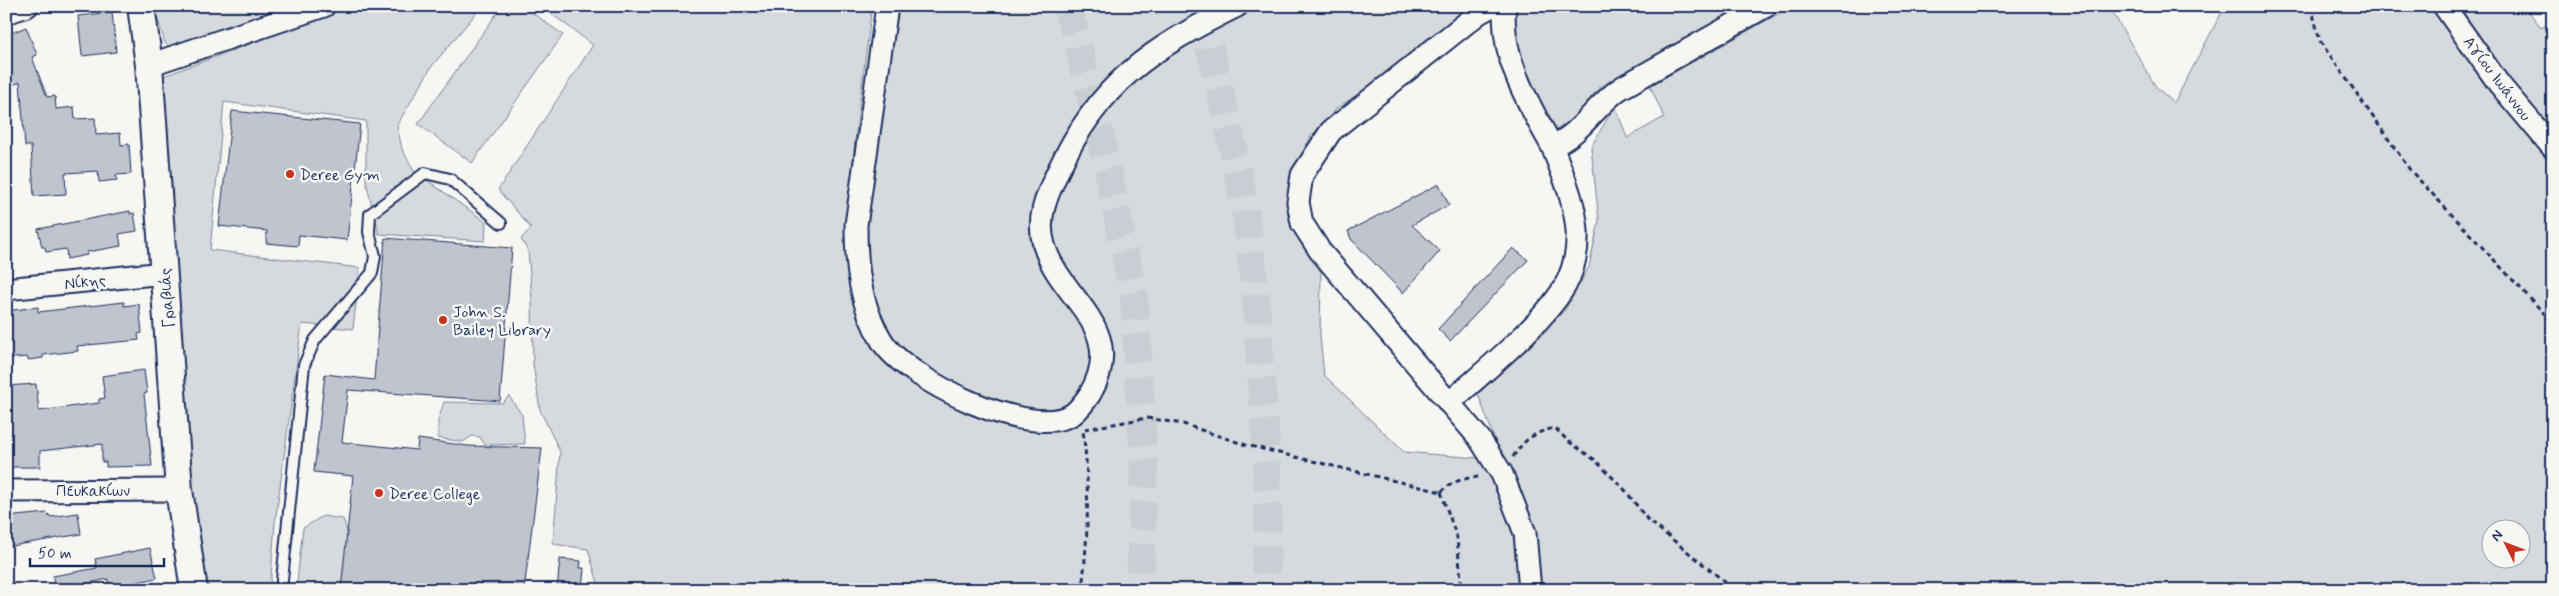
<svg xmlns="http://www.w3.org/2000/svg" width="2559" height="596" font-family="Mynerve,sans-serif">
<rect width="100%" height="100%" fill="#f6f6f2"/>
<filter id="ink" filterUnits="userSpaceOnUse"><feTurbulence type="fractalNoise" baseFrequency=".02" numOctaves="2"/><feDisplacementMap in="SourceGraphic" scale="10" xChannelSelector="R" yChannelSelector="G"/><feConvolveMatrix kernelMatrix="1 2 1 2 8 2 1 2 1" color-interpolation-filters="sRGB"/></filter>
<g filter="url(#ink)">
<g fill="#d6d9dd" stroke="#78849e" fill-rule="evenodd">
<polygon points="154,6 296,6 171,49 165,43"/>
<polygon points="353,6 482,6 432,66 397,125 402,149 414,171 486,222 485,241 379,234 366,182 366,121 224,102 210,250 360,268 353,329 302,324 275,523 270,590 200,590 158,78"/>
<polygon points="502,6 523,6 563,35 472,163 418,124"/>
<path d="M541,6H872L855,140L845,244L858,300L892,6H1473L1408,73L1365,90L1338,107L1311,136L1296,165L1288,215L1321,272L1320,336L1324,375L1404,452L1502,460L1478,394L1565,310L1589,267L1599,221L1591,147L1615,105L1627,138L1664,117L1650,86L1792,6H2109L2156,87L2174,103L2225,6H2525L2541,28L2553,21V590H600L588,549L553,544L560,452L540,410L533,364L532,300L528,251L521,239L531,228L498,190L593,45ZM2492,528H2522V558H2492Z"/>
<polygon points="1514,6 1755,6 1703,37 1600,87 1560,133 1542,131 1510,37"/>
<polygon points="509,396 522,415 525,444 485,445 480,437 472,436 463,442 438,438 438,421 444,402 502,403"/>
<polygon points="323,516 343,519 348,534 341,590 296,590 303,528"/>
</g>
<g fill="#c0c4cd" stroke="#1b2f5e">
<polygon points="112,12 116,52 82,56 78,16"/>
<polygon points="26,27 37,55 32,57 47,97 55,96 56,109 74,107 75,119 95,118 96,135 120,133 121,145 129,144 131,174 116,175 117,180 99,182 98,171 65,173 66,194 34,196 31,146 25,146 20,82 6,88 6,35"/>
<polygon points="232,111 360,124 347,240 299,235 298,246 266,243 267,231 219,226"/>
<polygon points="1439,184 1449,205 1412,225 1440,251 1403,293 1351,239 1348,231"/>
<polygon points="130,211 130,214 134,213 137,231 119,234 121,246 87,252 87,255 67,259 66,249 46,252 45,247 42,247 38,229"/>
<polygon points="385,238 512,248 500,401 348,390 342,442 417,450 418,439 468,446 542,448 524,590 341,590 353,476 314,472 325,374 374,380"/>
<polygon points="1513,248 1528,260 1450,341 1438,329"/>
<polygon points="124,302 124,306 139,304 142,333 138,334 139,340 77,346 78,351 43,355 43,358 28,360 27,357 6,359 6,311 38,307 38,312"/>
<polygon points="144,370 147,393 144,394 152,466 106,467 106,462 102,462 102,444 40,451 40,467 6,467 6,386 36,384 39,411 99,403 99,399 105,398 102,376"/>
<polygon points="47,513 51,517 78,513 81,534 6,547 6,517"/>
<polygon points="150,548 157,578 109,588 108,579 71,587 72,590 55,590 53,576 97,568 95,559"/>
<polygon points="560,559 581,561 580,568 584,568 582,590 557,590"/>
</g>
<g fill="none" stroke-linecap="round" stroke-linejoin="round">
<g stroke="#caced4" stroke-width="28" stroke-dasharray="28 14" stroke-linecap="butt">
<polyline points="1066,6 1074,28 1106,161 1134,296 1144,466 1140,590"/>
<path d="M1199,6C1217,78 1236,151 1247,224C1255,278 1258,332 1262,386C1267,454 1271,522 1264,590"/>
</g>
<defs>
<polyline id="service" points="281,590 304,365 315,340 372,273 375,256 369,232 370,214 425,173 450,179 501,223"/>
<g id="minor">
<path d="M887,6L856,225C856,266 860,306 882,341C905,379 1031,441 1073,414C1078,410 1086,400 1090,394C1129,327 1060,300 1044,245C1036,218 1047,195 1058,171C1099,82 1152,48 1237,6"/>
<polyline points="1492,6 1479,13 1331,131 1302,175 1298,202 1302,223 1320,251 1479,438 1502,474 1525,533 1530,590"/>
<path d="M1505,6C1499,55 1529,105 1552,146C1581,135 1595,105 1621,88L1766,6"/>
<polyline points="2444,6 2499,84 2553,148"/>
<polyline points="6,13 27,6"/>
<polyline points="149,65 324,6"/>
<polyline points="6,289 164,273"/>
<path d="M1449,403C1483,372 1542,325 1565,286C1574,269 1578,250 1577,231C1575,201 1562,173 1552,146"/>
<polyline points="6,491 179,490"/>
</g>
<polyline id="tertiary" points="141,6 149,65 179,490 194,590"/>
</defs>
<use href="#service" stroke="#1b2f5e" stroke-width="14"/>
<use href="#minor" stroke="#1b2f5e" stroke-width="25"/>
<use href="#tertiary" stroke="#1b2f5e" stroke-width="30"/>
<g stroke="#1b2f5e" stroke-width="3" stroke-dasharray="5 4" stroke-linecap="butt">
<polyline points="2311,6 2320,41 2410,170 2553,323"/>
<polyline points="1085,429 1147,418 1183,424 1246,445 1441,492"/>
<path d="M1513,457C1524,439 1535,432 1555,428L1568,441L1595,460L1625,490L1647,519L1735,590"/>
<path d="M1441,492C1452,481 1466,477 1481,477"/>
<polyline points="1441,492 1457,538 1462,590"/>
<path d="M1082,590C1088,538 1090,483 1083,431"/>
</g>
<use href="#service" stroke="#f6f6f2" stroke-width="10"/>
<use href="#minor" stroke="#f6f6f2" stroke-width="21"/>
<use href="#tertiary" stroke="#f6f6f2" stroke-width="26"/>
</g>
</g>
<g fill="#c8321e" stroke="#f6f6f2" stroke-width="2">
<circle cx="290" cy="174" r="5"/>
<circle cx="443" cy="320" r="5"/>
<circle cx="379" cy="493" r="5"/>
</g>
<g text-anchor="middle" stroke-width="5" stroke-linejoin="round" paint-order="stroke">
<g font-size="16" fill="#1b2f5e" stroke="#f6f6f2">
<text transform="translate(2498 78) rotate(53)" y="6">Αγίου Ιωάννου</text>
<text transform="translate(85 281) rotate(-6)" y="6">Νίκης</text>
<text transform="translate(166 298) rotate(-94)" y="6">Γραβιάς</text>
<text x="93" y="496">Πευκακίων</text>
</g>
<g font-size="16" fill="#1b2f5e" stroke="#f6f6f2" text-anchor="start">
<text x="300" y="180">Deree Gym</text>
<text x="453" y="317">John S.<tspan x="453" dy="18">Bailey Library</tspan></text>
<text x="389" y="499">Deree College</text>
</g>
</g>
<rect width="2559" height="596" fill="none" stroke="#f6f6f2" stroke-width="25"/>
<rect x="12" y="12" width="2534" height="571" fill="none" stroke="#1b2f5e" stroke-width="2" filter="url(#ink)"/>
<g transform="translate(2506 544) rotate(312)"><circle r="24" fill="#f6f6f2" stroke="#9ea6b7"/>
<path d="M0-4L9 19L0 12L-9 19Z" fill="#c8321e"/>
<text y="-8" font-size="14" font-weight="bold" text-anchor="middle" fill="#1b2f5e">N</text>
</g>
<path d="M30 558v8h134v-8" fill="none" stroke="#1b2f5e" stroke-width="2.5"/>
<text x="38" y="558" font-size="15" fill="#1b2f5e" stroke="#f6f6f2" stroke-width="4" paint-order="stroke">50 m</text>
</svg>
